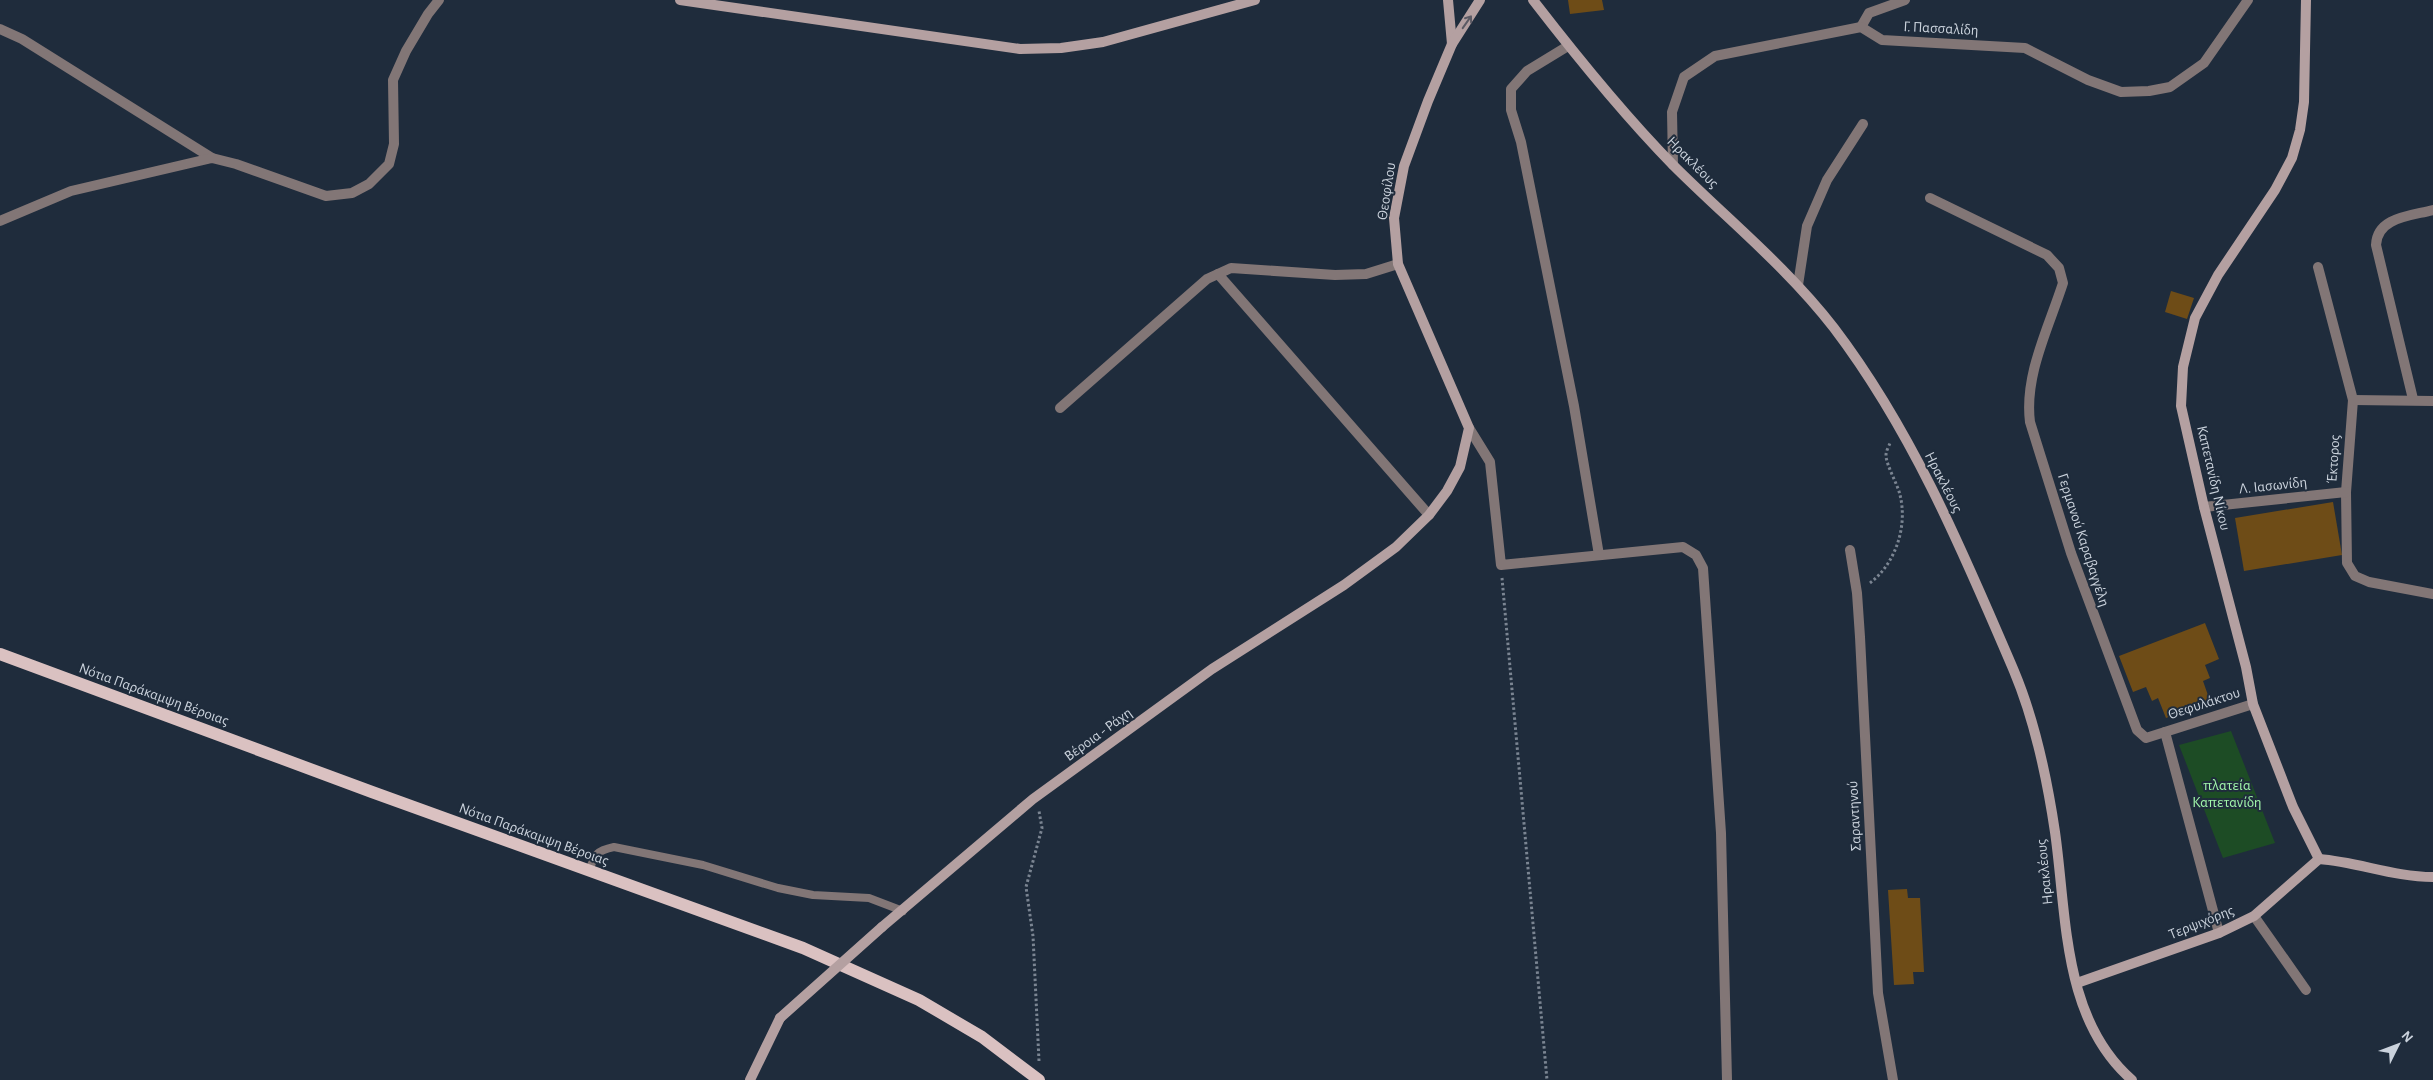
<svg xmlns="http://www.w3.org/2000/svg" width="2433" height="1080" font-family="'Alegreya Sans',sans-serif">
<rect width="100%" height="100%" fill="#1f2c3c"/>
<polygon fill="#1d4c25" points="2231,731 2275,843 2223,858 2179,745"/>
<g fill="#6e4c17">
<polygon points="1568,0 1602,0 1604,10 1570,14"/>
<polygon points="2171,291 2194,298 2187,319 2165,312"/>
<polygon points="2333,502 2342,555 2244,571 2235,518"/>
<polygon points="2205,623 2219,659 2205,665 2210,678 2203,681 2210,701 2166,718 2158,698 2152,701 2146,687 2133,692 2119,656"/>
<polygon points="1907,889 1908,898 1920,898 1924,972 1913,972 1914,984 1894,985 1888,890"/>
</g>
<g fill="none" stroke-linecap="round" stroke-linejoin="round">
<g stroke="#7b8592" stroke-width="3" stroke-dasharray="2.5 2.5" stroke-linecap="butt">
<polyline points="1502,578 1547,1080"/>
<path d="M1870,583C1895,564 1908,527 1900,495C1898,485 1886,465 1886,455C1886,451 1889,446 1890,443"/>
<polyline points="1039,1061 1033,936 1026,887 1042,828 1039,811"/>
</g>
<path stroke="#827676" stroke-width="8" d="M589,871C595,854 596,851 614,847L703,865L778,888L813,895L869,898L903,911"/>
<g stroke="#827676" stroke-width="10">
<polyline points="1861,27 1869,13 1905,0"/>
<polyline points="0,29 22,39 212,158"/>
<polyline points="1568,46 1527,71 1511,89 1511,110 1521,142 1574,406 1599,555"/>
<polyline points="1673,165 1672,112 1684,77 1715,56 1861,27 1882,40 2025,48 2088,80 2121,92 2149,91 2170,87 2204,63 2248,0"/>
<path d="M1930,198L2047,255L2059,268L2063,283C2049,327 2024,375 2030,422L2071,553L2137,730L2146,738L2253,704"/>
<polyline points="0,221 71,191 212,158 236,164 326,196 352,193 369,184 389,164 394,144 393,80 406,51 428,14 439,0"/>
<polyline points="2318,267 2353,400 2346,492 2347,563 2355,576 2369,582 2433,594"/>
<polyline points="1218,274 1429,515"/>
<polyline points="1798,285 1807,226 1827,180 1863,124"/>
<path d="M2413,399L2376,245C2377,217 2411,216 2433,210"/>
<polyline points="2353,400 2433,401"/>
<polyline points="1060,408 1207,279 1231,268 1335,275 1366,274 1398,264"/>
<polyline points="1469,428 1490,462 1501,565 1683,547 1696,555 1703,568 1721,833 1727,1080"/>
<polyline points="2204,507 2346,492"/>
<polyline points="1850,550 1857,593 1860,637 1878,993 1893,1080"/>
<polyline points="2165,732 2219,933"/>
<polyline points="2254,916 2306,990"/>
</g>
<g stroke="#b4a0a1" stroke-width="10">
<polyline points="680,0 1020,49 1061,48 1103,42 1255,0"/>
<polyline points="1448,0 1452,44"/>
<path d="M1533,0C1577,57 1622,113 1673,165C1727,219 1787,267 1834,328C1913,432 1963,552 2014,671C2035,721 2047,778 2055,832C2067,916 2062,1019 2132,1080"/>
<polyline points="2306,0 2304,102 2300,130 2292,158 2275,190 2218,275 2195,318 2183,367 2181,406 2204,507 2246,667 2253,704 2293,807 2319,859"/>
<path d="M2319,859C2358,862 2394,877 2433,877"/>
<polyline points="882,927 1033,799 1212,669 1344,585 1396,547 1429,515 1447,491 1460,467 1469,428 1398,264 1394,218 1404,166 1428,101 1452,44 1480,0"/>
<polyline points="2077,983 2219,933 2254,916 2319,859"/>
<polyline points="750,1080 780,1018"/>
</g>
<polyline stroke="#dac1c1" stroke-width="12" points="0,654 372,792 803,948 919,1000 982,1037 1039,1080"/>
<polyline stroke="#b4a0a1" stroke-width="10" points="780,1018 882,927"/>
</g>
<defs><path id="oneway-shaft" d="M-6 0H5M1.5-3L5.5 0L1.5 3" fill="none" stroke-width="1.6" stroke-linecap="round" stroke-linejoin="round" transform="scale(1.25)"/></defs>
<use stroke="#5b5a64" href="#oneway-shaft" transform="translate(1467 22) rotate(-55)"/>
<g text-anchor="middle" stroke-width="4" stroke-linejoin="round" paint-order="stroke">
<g font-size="15" fill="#cad2dc" stroke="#1f2c3c">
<text transform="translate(1941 28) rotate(3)" y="5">Γ. Πασσαλίδη</text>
<text transform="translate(1693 162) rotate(45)" y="5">Ηρακλέους</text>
<text transform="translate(1386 191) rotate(-81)" y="5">Θεοφίλου</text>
<text transform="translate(2333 459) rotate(-86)" y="5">Έκτορος</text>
<text transform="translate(2214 478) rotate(77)" y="5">Καπετανίδη Νίκου</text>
<text transform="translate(1944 482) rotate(63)" y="5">Ηρακλέους</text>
<text transform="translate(2273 485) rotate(-6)" y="5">Λ. Ιασωνίδη</text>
<text transform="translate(2084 540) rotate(72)" y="5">Γερμανού Καραβαγγέλη</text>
<text transform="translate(154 694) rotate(20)" y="5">Νότια Παράκαμψη Βέροιας</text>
<text transform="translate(2204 703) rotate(-18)" y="5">Θεφυλάκτου</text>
<text transform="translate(1098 734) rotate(-36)" y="5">Βέροια - Ράχη</text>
<text transform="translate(1854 816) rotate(-93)" y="5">Σαραντηνού</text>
<text transform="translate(534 834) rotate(20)" y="5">Νότια Παράκαμψη Βέροιας</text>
<text transform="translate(2044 872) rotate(-96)" y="5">Ηρακλέους</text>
<text transform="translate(2201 922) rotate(-22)" y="5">Τερψιχόρης</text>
</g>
<g font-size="15" fill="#a1f6aa" stroke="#1f2c3c">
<text x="2227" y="790">πλατεία<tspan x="2227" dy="17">Καπετανίδη</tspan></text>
</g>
</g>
<g transform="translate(2398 1045) rotate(48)" stroke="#1f2c3c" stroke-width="4" paint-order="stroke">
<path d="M0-4L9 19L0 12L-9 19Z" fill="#cad2dc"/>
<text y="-8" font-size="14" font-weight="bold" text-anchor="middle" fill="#cad2dc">N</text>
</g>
</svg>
